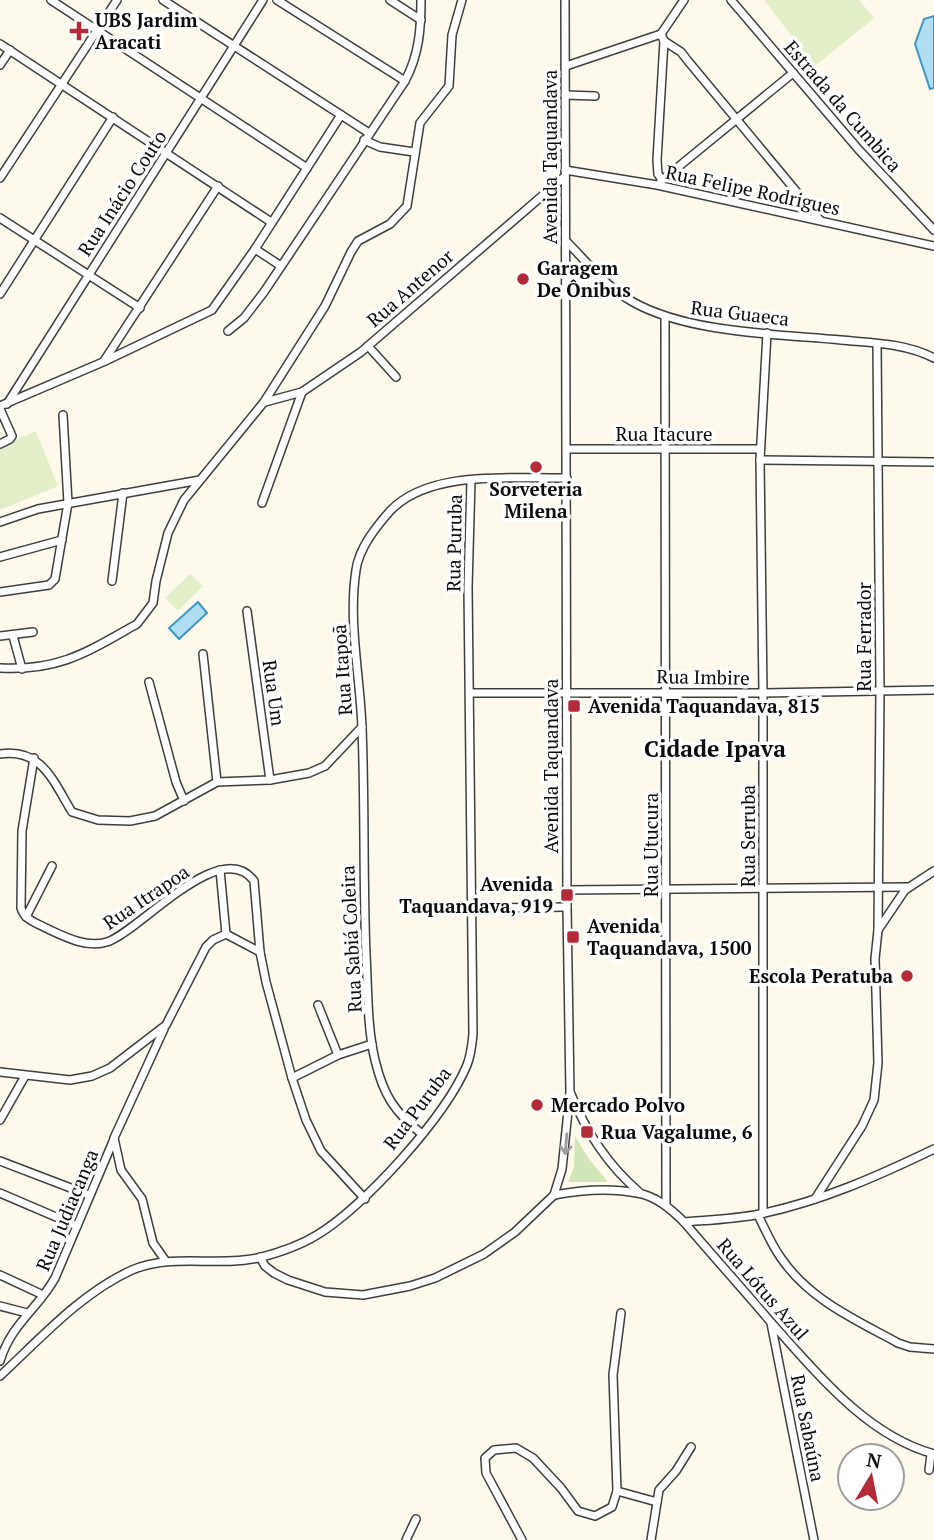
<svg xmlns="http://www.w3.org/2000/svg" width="934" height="1540" font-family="'PT Serif',serif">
<rect width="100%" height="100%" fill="#fef9ea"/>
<polygon fill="#d1e6b6" points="575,1136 589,1159 608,1182 568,1182 574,1167"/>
<g fill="#e2eec7">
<polygon points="764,0 859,0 874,18 815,66"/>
<polygon points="36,431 58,486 0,510 0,447"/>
<polygon points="190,574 203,586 178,611 165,598"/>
</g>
<g fill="#b1ddf3" stroke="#3b95c6" stroke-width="2">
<polygon points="934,16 934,88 930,89 915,44 924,19"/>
<polygon points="198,602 207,613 179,639 169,628"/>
</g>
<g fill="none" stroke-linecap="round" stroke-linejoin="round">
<defs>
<g id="minor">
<polyline points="51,0 307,168"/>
<polyline points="163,0 369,133"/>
<polyline points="277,0 405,81"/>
<polyline points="390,0 421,20"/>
<polyline points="731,0 859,150 934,230"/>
<polyline points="664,41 681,52 688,61 820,220"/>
<polyline points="0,44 271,222"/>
<polyline points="0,65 10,50"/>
<polyline points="566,66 661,34"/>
<polyline points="565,95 595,96"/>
<polyline points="364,140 380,147 414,152"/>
<polyline points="565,170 657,185 934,246"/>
<polyline points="0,178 117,0"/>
<polyline points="662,180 658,174 657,160 664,41 661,34 684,0"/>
<polyline points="661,181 793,73"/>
<polyline points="0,218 140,308"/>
<path d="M566,241C587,262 607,288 633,302C688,333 777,334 841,340C872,343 905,343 934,358"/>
<polyline points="255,249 281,266"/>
<polyline points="0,294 113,117"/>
<polyline points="665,317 666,1205"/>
<path d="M228,331L244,318L264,292L405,81C419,55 421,29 421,0"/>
<polyline points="877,344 880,691 878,930"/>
<polyline points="368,346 396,377"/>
<polyline points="104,361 218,186"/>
<polyline points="265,402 302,392 361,352 564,177"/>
<polyline points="7,404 263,0"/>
<polyline points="0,406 103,362 212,310 255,249 341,115"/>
<polyline points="0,409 12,436 10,439 0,444"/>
<polyline points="568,449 760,449"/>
<polyline points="760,460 934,462"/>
<polyline points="262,503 302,392"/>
<polyline points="0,522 38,509 200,480"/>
<polyline points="0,557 62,540"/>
<polyline points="112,581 123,493"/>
<polyline points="0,592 49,585 55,579 68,503 63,415"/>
<polyline points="247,611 270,780"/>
<polyline points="0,636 33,632"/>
<polyline points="13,636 22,669"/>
<polyline points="203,654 217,782"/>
<path d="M0,668C60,671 87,652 137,624L153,603L156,581L168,533L184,500L264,402L325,306L351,252L358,241L390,224L407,206L420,123L449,86L452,35L462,0"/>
<polyline points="149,682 176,782 184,801"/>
<polyline points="471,693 763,693 934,690"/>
<path d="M0,754C42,748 53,781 72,812L98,820L130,821L155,816L217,782L270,780L309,773L325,766L362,727"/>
<path d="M34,758L22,831L21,908C24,920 39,924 50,930C67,938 88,948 107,942C139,932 221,835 254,881L260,952L266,982L292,1078L306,1120L321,1151L365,1199"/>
<polyline points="220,870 226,934"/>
<polyline points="567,890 907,887"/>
<polyline points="473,908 567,907"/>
<polyline points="26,917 52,866"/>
<polyline points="318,1005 338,1055"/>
<polyline points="164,1029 114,1138 121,1170 142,1199 153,1243 165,1260"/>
<polyline points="0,1072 70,1080 92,1076 110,1068 166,1025 206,947 213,940 226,934 260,952"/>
<polyline points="292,1078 338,1055 372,1044"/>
<path d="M571,1094C586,1132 608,1165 639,1192"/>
<polyline points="0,1120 25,1076"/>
<path d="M422,1134C394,1112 383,1094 375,1060C367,1027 368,989 366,955C363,879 365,803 362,728C360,675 348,622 356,570C359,548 376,527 390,511C430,469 513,479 567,478"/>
<polyline points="0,1161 89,1195"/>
<polyline points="0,1193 77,1226"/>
<path d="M554,1195C580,1190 612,1188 637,1193C656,1196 671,1209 684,1222C712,1255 741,1287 769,1320C815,1371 865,1435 934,1454"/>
<polyline points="815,1199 862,1126 874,1100 878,1063 875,959 878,930 905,890 934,871"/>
<polyline points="763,1213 763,693 760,460 767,333"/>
<path d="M758,1215C765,1229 771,1244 781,1258C810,1300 854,1319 898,1343L910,1347L934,1349"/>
<path d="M684,1222C709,1220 736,1219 760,1214C822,1201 878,1176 934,1149"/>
<polyline points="260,1257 265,1266 274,1273 288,1280 325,1292 363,1295 410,1286 435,1278 484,1254 515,1232 554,1195 562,1169 570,1092 567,907 565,0"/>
<polyline points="0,1275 43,1295"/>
<polyline points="0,1306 27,1313"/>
<polyline points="771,1323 814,1540"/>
<path d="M0,1361C11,1324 38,1309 55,1278L114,1139"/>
<path d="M0,1376C40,1339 81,1293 132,1270C172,1253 216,1267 258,1258C278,1253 299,1246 317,1235C364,1207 446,1116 467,1065C471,1055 472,1045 473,1034L468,587L471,480"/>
<polyline points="929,1470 931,1454"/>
<polyline points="617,1491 657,1502"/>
<polyline points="406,1540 416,1519"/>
<polyline points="522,1540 486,1473 485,1458 494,1450 516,1448 533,1458 561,1488 578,1511 595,1516 612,1507 617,1491 613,1375 621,1313"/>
<polyline points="651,1540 659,1490 676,1471 691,1447"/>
</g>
</defs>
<use href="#minor" stroke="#3e3e3e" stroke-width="10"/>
<use href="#minor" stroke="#fff" stroke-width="7"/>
</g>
<defs><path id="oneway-shaft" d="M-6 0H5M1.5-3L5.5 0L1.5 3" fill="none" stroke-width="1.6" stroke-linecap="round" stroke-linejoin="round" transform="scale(1.75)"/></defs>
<use stroke="#9d9d9d" href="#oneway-shaft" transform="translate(566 1144) rotate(95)"/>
<g fill="#b42a37" stroke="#fff" stroke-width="2.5">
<path d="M75.5 20.5h7v7h7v7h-7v7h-7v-7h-7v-7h7z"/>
<circle cx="523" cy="279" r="7"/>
<circle cx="536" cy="467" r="7"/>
<rect x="567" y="699" width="14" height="14" rx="3.5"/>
<rect x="560" y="888" width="14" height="14" rx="3.5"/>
<rect x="566" y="930" width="14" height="14" rx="3.5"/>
<circle cx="907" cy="976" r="7"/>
<circle cx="537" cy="1105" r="7"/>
<rect x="580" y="1125" width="14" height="14" rx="3.5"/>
</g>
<g text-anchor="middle" stroke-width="7" stroke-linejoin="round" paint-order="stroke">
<g font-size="19" font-weight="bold" fill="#0b0b0b" stroke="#fff" text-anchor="start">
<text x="95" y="27">UBS Jardim<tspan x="95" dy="22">Aracati</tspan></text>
<text x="537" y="275">Garagem<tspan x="537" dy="22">De Ônibus</tspan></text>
<text x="536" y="496" text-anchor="middle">Sorveteria<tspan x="536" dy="22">Milena</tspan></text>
<text x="588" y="713">Avenida Taquandava, 815</text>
<text x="553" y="891" text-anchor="end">Avenida<tspan x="553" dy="22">Taquandava, 919</tspan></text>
<text x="587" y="933">Avenida<tspan x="587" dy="22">Taquandava, 1500</tspan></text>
<text x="893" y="983" text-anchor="end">Escola Peratuba</text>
<text x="551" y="1112">Mercado Polvo</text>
<text x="601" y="1139">Rua Vagalume, 6</text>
</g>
<g font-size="19" fill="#0b0b0b" stroke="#fff">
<text transform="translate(843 106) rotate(49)" y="7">Estrada da Cumbica</text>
<text transform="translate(550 157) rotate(-90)" y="7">Avenida Taquandava</text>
<text transform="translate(753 190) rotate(12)" y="7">Rua Felipe Rodrigues</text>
<text transform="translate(122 193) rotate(-57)" y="7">Rua Inácio Couto</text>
<text transform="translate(410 288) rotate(-41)" y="7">Rua Antenor</text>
<text transform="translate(740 313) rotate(7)" y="7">Rua Guaeca</text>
<text x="664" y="441">Rua Itacure</text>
<text transform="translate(454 543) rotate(-89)" y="7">Rua Puruba</text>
<text transform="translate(864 637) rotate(-90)" y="7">Rua Ferrador</text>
<text transform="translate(342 670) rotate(-94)" y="7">Rua Itapoã</text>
<text transform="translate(703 677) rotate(1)" y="7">Rua Imbire</text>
<text transform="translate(274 693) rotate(82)" y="7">Rua Um</text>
<text transform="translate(551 766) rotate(-90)" y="7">Avenida Taquandava</text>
<text transform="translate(748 836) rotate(-90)" y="7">Rua Serruba</text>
<text transform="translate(651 845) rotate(-90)" y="7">Rua Utucura</text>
<text transform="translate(146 897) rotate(-34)" y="7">Rua Itrapoa</text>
<text transform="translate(351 939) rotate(-93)" y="7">Rua Sabiá Coleira</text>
<text transform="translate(417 1108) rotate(-53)" y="7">Rua Puruba</text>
<text transform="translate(67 1210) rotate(-67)" y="7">Rua Judiacanga</text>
<text transform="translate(763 1289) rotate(49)" y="7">Rua Lótus Azul</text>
<text transform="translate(808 1428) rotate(79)" y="7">Rua Sabaúna</text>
</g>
<g font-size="23" font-weight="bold" fill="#0b0b0b" stroke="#fff">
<text x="715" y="757">Cidade Ipava</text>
</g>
</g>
<g transform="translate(871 1477) rotate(10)"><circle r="33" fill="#ffffff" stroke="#9d9d9d" stroke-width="2"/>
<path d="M0-5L12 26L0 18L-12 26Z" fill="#b42a37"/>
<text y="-10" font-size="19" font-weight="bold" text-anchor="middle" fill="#0b0b0b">N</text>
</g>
</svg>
